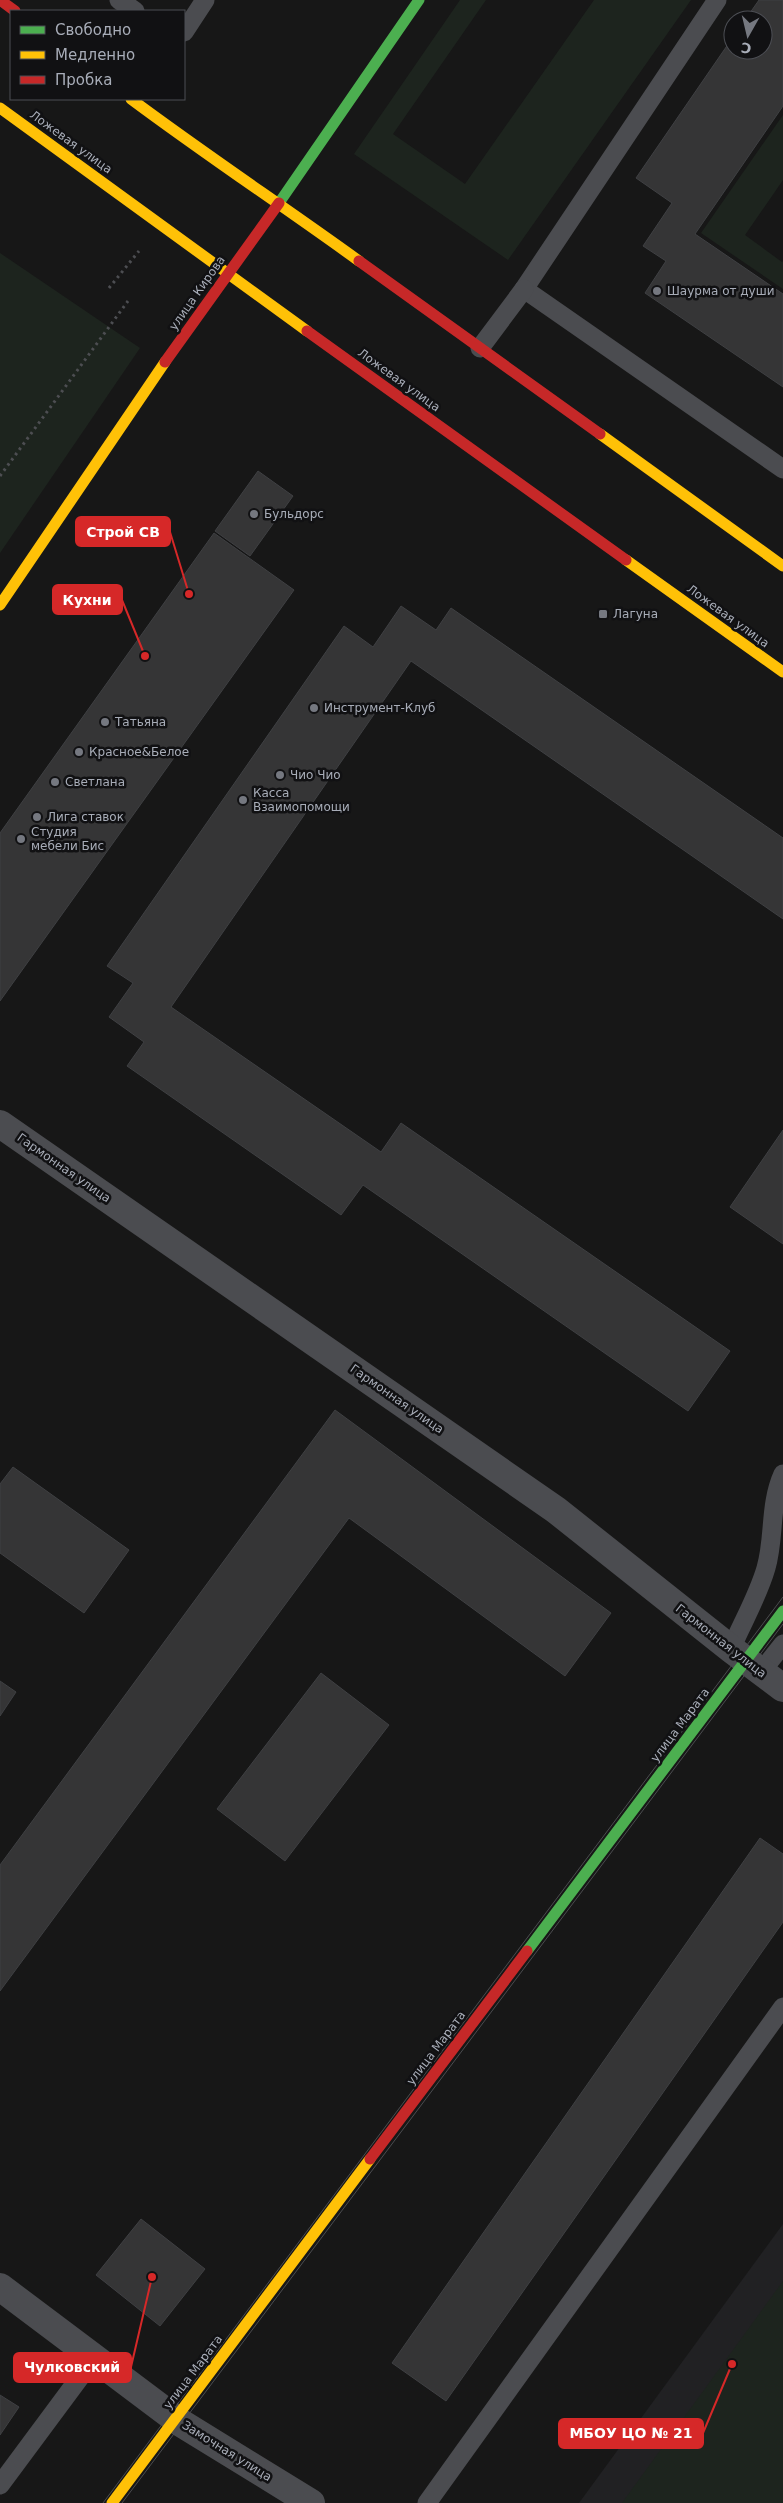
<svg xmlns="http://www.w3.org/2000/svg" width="783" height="2503" font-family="'DejaVu Sans',sans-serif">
<rect width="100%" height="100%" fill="#171717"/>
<polygon fill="#212123" points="783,2224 783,2503 579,2503"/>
<g fill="#1d241e">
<polygon points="460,0 486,0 393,134 465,184 594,0 691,0 508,260 354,154"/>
<polygon points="783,115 783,180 745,235 782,262 783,261 783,289 701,233"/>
<polygon points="0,253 140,348 0,553"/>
<polygon points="783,2281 783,2503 622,2503"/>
</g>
<g fill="#353536" stroke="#3f4043">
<polygon points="759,0 783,0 783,106 695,234 783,294 783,387 645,293 666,261 643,246 672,203 636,178 733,37 733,50 763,50 763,20 745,20"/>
<polygon points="258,471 293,496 250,556 215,531"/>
<polygon points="214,533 294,590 0,1001 0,833"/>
<polygon points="401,606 436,630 451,608 783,838 783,919 411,661 171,1007 381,1152 401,1123 730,1351 688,1411 363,1185 341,1215 127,1066 144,1042 109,1017 133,983 107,966 344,626 373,647"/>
<polygon points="783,1130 783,1244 730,1207"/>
<polygon points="335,1410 611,1613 565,1676 349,1518 0,1991 0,1865"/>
<polygon points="13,1467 129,1550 84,1613 0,1553 0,1484"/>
<polygon points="321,1673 389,1725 285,1861 217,1809"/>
<polygon points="0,1681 16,1692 0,1716"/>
<polygon points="760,1838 783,1854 783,1922 446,2401 392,2363"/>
<polygon points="141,2219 205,2269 160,2326 96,2275"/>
<polygon points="0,2395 19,2407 0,2435"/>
</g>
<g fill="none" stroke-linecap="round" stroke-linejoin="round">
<g stroke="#4d4e52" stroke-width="3" stroke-dasharray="2.5 4" stroke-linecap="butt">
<polyline points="109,288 139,251"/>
<polyline points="0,476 128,301"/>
</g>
<g stroke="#4b4c50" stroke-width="19">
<polyline points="119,0 135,11"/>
<polyline points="717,0 524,289 783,469"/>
<polyline points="184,32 205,0"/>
<polyline points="480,348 524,289"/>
<path d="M731,1649C742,1623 758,1596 766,1568C775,1537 769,1505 783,1474"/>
<polyline points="761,1672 783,1644"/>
<polyline points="0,2485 95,2357"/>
<polyline points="427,2503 783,2007"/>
</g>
<g stroke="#4b4c50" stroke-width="28">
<polyline points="0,1124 556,1510 731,1649 783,1688"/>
<polyline points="0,2287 181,2423 311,2503"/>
</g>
<g stroke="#4caf50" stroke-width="11">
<polyline points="279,203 419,0"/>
<polyline points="527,1951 783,1611"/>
</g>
<g stroke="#ffc107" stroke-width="11">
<path d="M131,99C206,155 283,206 359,261"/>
<polyline points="0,108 307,331"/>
<polyline points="600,434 783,566"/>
<polyline points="626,560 783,672"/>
<polyline points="0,605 165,362"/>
<polyline points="112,2503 370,2159"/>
</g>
<g stroke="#c62828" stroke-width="11">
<polyline points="0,0 15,11"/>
<polyline points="359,261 600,434"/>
<polyline points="307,331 626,560"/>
<polyline points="165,362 279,203"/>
<polyline points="370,2159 527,1951"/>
</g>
<g stroke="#4b4c4f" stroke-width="1">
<polyline points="103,2503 783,1597"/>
<polyline points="122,2503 783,1624"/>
</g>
</g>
<g fill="#757880" stroke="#111113" stroke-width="2">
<circle cx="657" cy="291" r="5"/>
<circle cx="254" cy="514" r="5"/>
<rect x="598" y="609" width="10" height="10" rx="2.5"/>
<circle cx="314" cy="708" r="5"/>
<circle cx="105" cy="722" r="5"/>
<circle cx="79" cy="752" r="5"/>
<circle cx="280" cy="775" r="5"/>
<circle cx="55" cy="782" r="5"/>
<circle cx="243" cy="800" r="5"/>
<circle cx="37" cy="817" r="5"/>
<circle cx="21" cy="839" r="5"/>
</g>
<g text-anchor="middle" stroke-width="5" stroke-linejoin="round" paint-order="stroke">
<g font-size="12" fill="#a8adb8" stroke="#111113">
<text transform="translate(71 142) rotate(36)" y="4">Ложевая улица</text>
<text transform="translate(197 293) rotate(-55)" y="4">улица Кирова</text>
<text transform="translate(399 380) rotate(36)" y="4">Ложевая улица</text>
<text transform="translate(728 616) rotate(36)" y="4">Ложевая улица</text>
<text transform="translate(64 1168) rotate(35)" y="4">Гармонная улица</text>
<text transform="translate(397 1399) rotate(35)" y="4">Гармонная улица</text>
<text transform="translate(721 1641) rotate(38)" y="4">Гармонная улица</text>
<text transform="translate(680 1725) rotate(-53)" y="4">улица Марата</text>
<text transform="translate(436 2048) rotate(-53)" y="4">улица Марата</text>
<text transform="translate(193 2372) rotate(-53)" y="4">улица Марата</text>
<text transform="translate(227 2451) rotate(32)" y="4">Замочная улица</text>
</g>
<g font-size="12" fill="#a8adb8" stroke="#111113" text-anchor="start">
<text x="667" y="295">Шаурма от души</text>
<text x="264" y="518">Бульдорс</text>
<text x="613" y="618">Лагуна</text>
<text x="324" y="712">Инструмент-Клуб</text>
<text x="115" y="726">Татьяна</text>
<text x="89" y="756">Красное&amp;Белое</text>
<text x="290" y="779">Чио Чио</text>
<text x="65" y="786">Светлана</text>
<text x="253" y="797">Касса<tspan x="253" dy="14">Взаимопомощи</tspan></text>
<text x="47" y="821">Лига ставок</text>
<text x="31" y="836">Студия<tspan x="31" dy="14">мебели Бис</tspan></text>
</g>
</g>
<path fill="none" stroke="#d62828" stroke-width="2" d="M189 594L170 532M145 656L122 600M152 2277L131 2367M732 2364L703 2433"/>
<g fill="#d62828" stroke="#111113" stroke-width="2">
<circle cx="189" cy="594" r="5"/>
<circle cx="145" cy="656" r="5"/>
<circle cx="152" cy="2277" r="5"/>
<circle cx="732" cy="2364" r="5"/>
</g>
<g fill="#d62828" stroke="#d62828" stroke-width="2">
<rect x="76" y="517" width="94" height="29" rx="5"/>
<rect x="53" y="585" width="69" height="29" rx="5"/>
<rect x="14" y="2353" width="117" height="29" rx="5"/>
<rect x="559" y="2419" width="144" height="29" rx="5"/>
</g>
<g font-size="14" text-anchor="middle" font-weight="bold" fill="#fff">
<text x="123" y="537">Строй СВ</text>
<text x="87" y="605">Кухни</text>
<text x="72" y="2372">Чулковский</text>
<text x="631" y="2438">МБОУ ЦО № 21</text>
</g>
<rect x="10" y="10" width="175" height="90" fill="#111113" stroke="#4d4f55"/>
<rect x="20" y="26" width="25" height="8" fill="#4caf50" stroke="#4d4f55"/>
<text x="55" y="35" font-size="15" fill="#a8adb8">Свободно</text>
<rect x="20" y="51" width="25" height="8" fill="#ffc107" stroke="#4d4f55"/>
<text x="55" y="60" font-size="15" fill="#a8adb8">Медленно</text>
<rect x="20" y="76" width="25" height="8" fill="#c62828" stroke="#4d4f55"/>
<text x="55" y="85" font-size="15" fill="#a8adb8">Пробка</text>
<g transform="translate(748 35) rotate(188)"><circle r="24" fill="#111113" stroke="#4d4f55"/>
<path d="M0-4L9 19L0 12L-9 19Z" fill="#757880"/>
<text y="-8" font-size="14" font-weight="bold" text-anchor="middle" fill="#a8adb8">С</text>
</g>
</svg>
